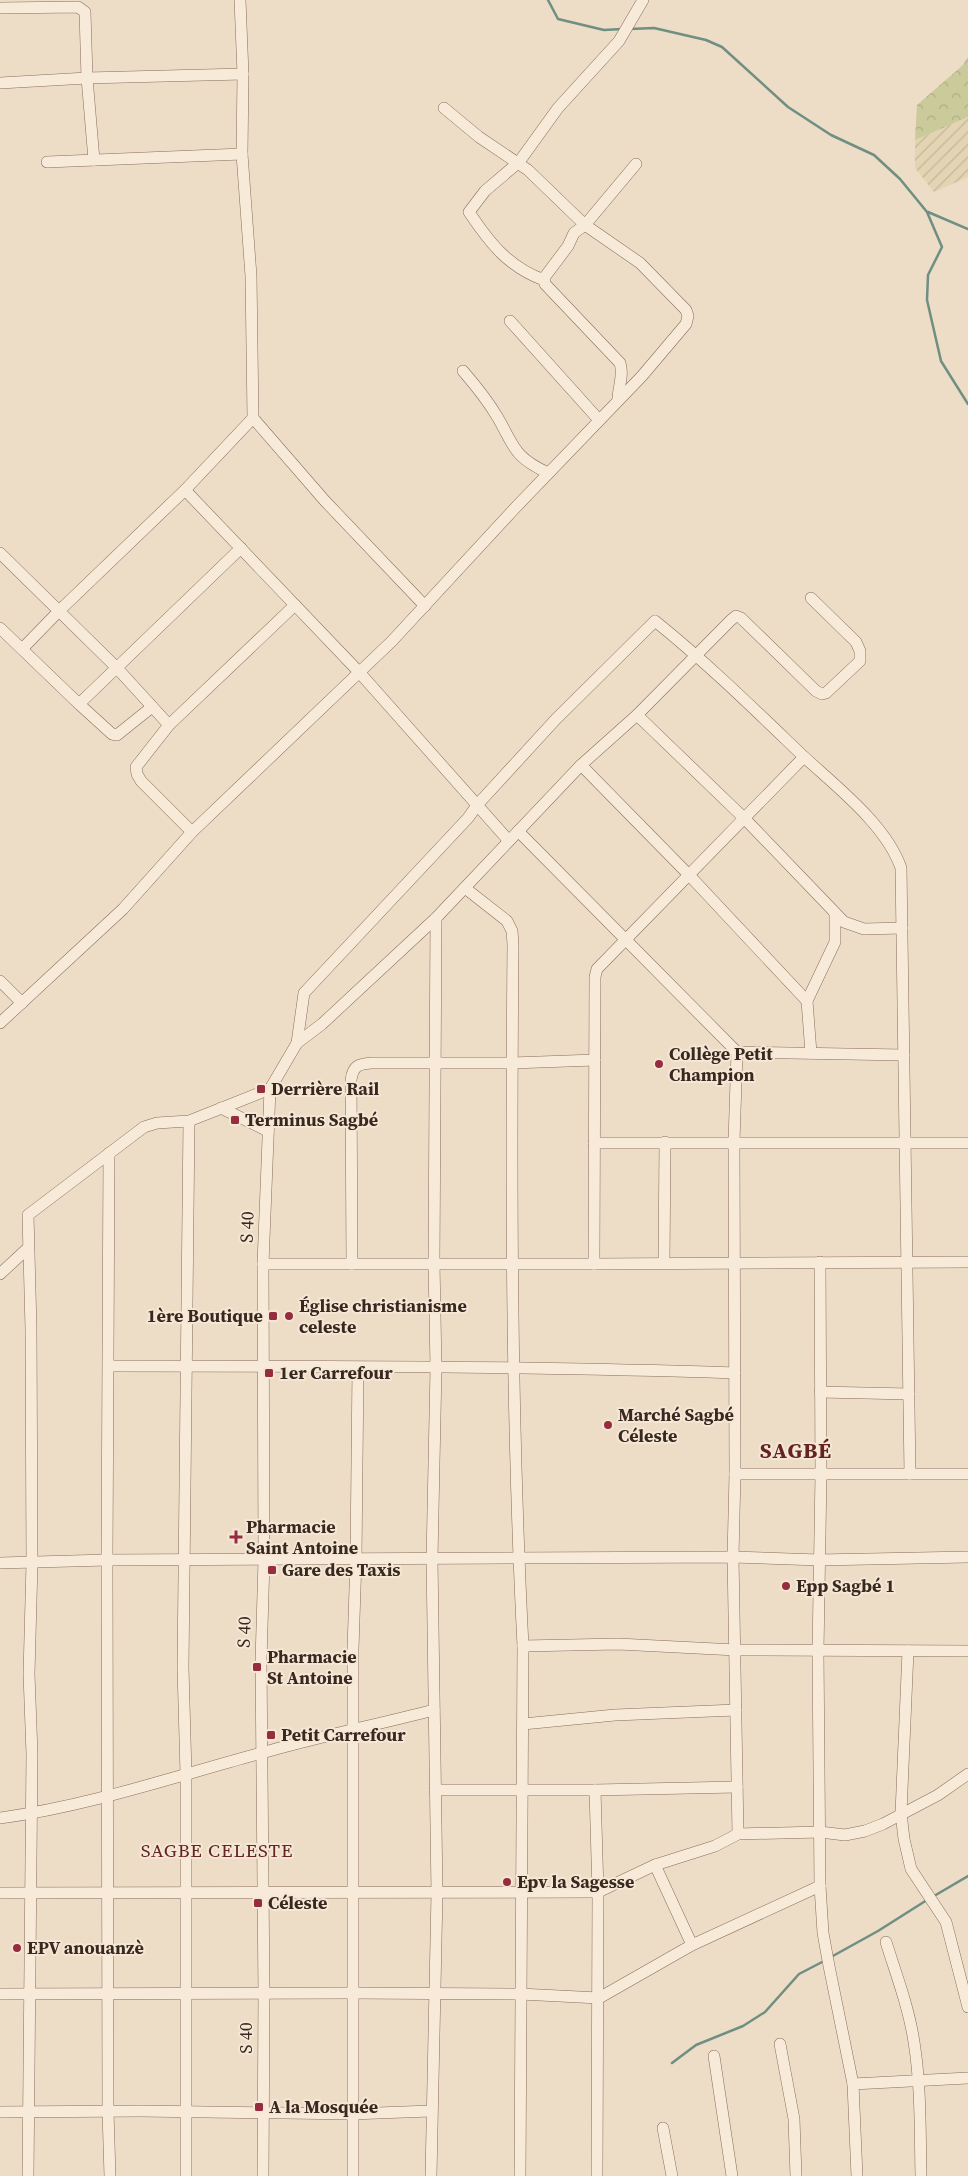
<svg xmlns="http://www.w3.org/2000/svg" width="968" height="2176" font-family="'Source Serif 4',serif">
<defs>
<pattern id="farmland-furrows" width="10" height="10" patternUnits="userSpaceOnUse" patternTransform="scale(1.25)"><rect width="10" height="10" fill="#e3d4b3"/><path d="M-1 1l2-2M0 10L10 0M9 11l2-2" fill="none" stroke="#c4b69a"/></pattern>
<pattern id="forest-crowns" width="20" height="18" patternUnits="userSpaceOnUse" patternTransform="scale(1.25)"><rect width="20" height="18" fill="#cbca9a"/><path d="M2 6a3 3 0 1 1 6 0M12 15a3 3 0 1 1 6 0" fill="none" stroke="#afae84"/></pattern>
</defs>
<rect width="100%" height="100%" fill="#eddcc6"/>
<polygon fill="url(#farmland-furrows)" points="968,117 968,177 934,192 915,168 915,140"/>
<polygon fill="url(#forest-crowns)" points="968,57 968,117 915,140 917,105 963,65"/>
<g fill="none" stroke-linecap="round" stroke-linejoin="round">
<g stroke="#6e8f82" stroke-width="2.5">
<polyline points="548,0 558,19 604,30 622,29"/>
<polyline points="630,29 654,28 706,40 722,47 788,107 831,135 874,155 900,179 927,212 942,247 928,275 927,300 941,361 968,404"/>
<polyline points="928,212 968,229"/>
<polyline points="934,1896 968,1876"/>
<polyline points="831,1957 878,1931 927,1900"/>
<polyline points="672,2063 696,2045 743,2026 765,2012 799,1974 824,1961"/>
</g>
<defs>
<g id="minor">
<polyline points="0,8 78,7 85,12 87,78 94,160"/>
<polyline points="0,83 87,78 243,74"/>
<polyline points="47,162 242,154"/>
<path d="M544,280C508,267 489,242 469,212L485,191L519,162L558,108L619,41L643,0"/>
<polyline points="510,321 599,420"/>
<path d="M463,371C476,386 488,401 498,418C515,448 514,457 548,473"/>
<path d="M618,400C618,387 624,376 620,363L545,284L544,278L568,246L574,233L585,225L636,164"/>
<polyline points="253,418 325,501 425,606"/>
<polyline points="185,490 359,672 509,841"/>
<polyline points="0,553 116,667 169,725"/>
<polyline points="0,628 79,704 241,548"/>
<polyline points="22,649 59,611 185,490 253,418 251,276 242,154 243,74 240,0"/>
<polyline points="79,704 112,734 117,735 152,707"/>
<polyline points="637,715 745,819 844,922 864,929 902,928"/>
<polyline points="581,765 689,875 807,1001"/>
<polyline points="518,831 737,1052 904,1055"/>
<polyline points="192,832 141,781 137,774 136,767 169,725 295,605"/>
<path d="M465,888L507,921L512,931L513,944C511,1178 511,1412 523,1646L520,2176"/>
<polyline points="0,981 22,1003"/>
<polyline points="0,1023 123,909 192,832 392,641 516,507 642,376 686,324 688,316 686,310 640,263 585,225 528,170 479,137 444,108"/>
<polyline points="297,1043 322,1024 436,918 581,765 637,715 731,620 736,616 741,618 816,691 822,694 826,693 860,661 860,651 856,642 811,598"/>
<polyline points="737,1052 734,1141 735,1474 733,1557 738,1834"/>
<polyline points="811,1053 807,1001 835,942 835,914"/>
<polyline points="221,1108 268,1131"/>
<polyline points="594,1143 968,1143"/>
<polyline points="109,1153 107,1560 108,2111 110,2176"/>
<polyline points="820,1262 821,1474 818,1651 820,1886 823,1933 829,1966 853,2084 857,2176"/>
<polyline points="664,1263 665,1142"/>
<polyline points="263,1264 594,1264 968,1262"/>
<path d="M352,1264L351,1080C353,1066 358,1064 371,1063H512L595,1060"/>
<polyline points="594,1264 595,977 597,969 804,757"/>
<polyline points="0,1274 28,1248"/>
<path d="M109,1366C318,1366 526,1366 735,1373"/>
<polyline points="820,1392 909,1394"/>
<polyline points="735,1474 968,1474"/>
<polyline points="0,1563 107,1560 733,1557 819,1560 968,1557"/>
<polyline points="523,1646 618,1644 736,1650 968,1651"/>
<polyline points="908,1651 901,1813 904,1839 911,1869 946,1922 968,2007"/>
<polyline points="523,1724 615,1715 736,1710"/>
<polyline points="435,1790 595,1790 737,1787"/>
<polyline points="595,1790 598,1892 597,2176"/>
<path d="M0,1818C88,1806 173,1777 258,1754C316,1737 376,1725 434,1710"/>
<polyline points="655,1865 692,1945"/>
<polyline points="0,1893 598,1892 655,1865 715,1846 738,1834 820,1832 845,1835 865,1831 883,1824 938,1795 968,1774"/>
<path d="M886,1942C896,1974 909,2008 914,2042C921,2086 920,2131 921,2176"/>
<polyline points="0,1994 352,1993 520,1994 599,1998 692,1945 820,1886"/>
<polyline points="780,2044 794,2119 796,2176"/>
<polyline points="714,2056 732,2176"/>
<polyline points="853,2084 968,2078"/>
<polyline points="0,2112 141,2111 351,2114 431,2111"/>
<polyline points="663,2128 672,2176"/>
<path d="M28,2176L32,1754L29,1674L32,1563L31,1329L28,1215L144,1127L157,1123L189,1121L270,1089L297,1043L304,993L468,818L478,804L556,719L655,621C706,662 753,708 801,754C834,785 886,824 901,868L910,1474"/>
<polyline points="186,2176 186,1774 183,1668 189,1121"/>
<polyline points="263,2176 264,1994 261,1661 264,1560 263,1264 270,1089"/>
<polyline points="353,2176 353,1649 356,1558 358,1368"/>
<polyline points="431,2176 437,1893 432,1559 436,1368 434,1263 436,918"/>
</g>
</defs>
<use href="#minor" stroke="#886d5c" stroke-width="12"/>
<use href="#minor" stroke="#f8ead9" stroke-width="11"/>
</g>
<g fill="#962d3e" stroke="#f5e7d5" stroke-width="2">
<circle cx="659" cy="1064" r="5"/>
<rect x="256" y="1084" width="10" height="10" rx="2.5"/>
<rect x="230" y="1115" width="10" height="10" rx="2.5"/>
<rect x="268" y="1311" width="10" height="10" rx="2.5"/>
<circle cx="289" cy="1316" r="5"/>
<rect x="264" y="1368" width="10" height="10" rx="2.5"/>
<circle cx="608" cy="1425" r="5"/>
<path d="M233.5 1529.5h5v5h5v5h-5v5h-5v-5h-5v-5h5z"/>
<rect x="267" y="1565" width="10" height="10" rx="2.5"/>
<circle cx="786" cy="1586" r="5"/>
<rect x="252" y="1662" width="10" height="10" rx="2.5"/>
<rect x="266" y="1730" width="10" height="10" rx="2.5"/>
<circle cx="507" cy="1882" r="5"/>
<rect x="253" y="1898" width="10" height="10" rx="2.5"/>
<circle cx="17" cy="1948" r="5"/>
<rect x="254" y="2102" width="10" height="10" rx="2.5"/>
</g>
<g text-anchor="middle" stroke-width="4" stroke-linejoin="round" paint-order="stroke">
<g font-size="18" font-weight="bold" fill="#39281f" stroke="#f5e7d5" text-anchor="start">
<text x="669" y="1060">Collège Petit<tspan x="669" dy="21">Champion</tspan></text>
<text x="271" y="1095">Derrière Rail</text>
<text x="245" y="1126">Terminus Sagbé</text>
<text x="299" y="1312">Église christianisme<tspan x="299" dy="21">celeste</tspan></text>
<text x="263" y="1322" text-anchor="end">1ère Boutique</text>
<text x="279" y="1379">1er Carrefour</text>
<text x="618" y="1421">Marché Sagbé<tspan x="618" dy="21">Céleste</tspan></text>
<text x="246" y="1533">Pharmacie<tspan x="246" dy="21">Saint Antoine</tspan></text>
<text x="282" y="1576">Gare des Taxis</text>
<text x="796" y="1592">Epp Sagbé 1</text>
<text x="267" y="1663">Pharmacie<tspan x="267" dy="21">St Antoine</tspan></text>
<text x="281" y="1741">Petit Carrefour</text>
<text x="517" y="1888">Epv la Sagesse</text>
<text x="268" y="1909">Céleste</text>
<text x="27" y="1954">EPV anouanzè</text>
<text x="269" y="2113">A la Mosquée</text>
</g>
<g font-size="18" fill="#39281f" stroke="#f5e7d5">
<text transform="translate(247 1227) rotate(-88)" y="6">S 40</text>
<text transform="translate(244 1632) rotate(-88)" y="6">S 40</text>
<text transform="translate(246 2038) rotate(-90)" y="6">S 40</text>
</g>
<g font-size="19" letter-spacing="1" fill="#642420" stroke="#f5e7d5">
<text x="217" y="1857">SAGBE CELESTE</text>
</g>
<g font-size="22" font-weight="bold" letter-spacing="1" fill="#642420" stroke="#f5e7d5">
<text x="796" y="1458">SAGBÉ</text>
</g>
</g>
</svg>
